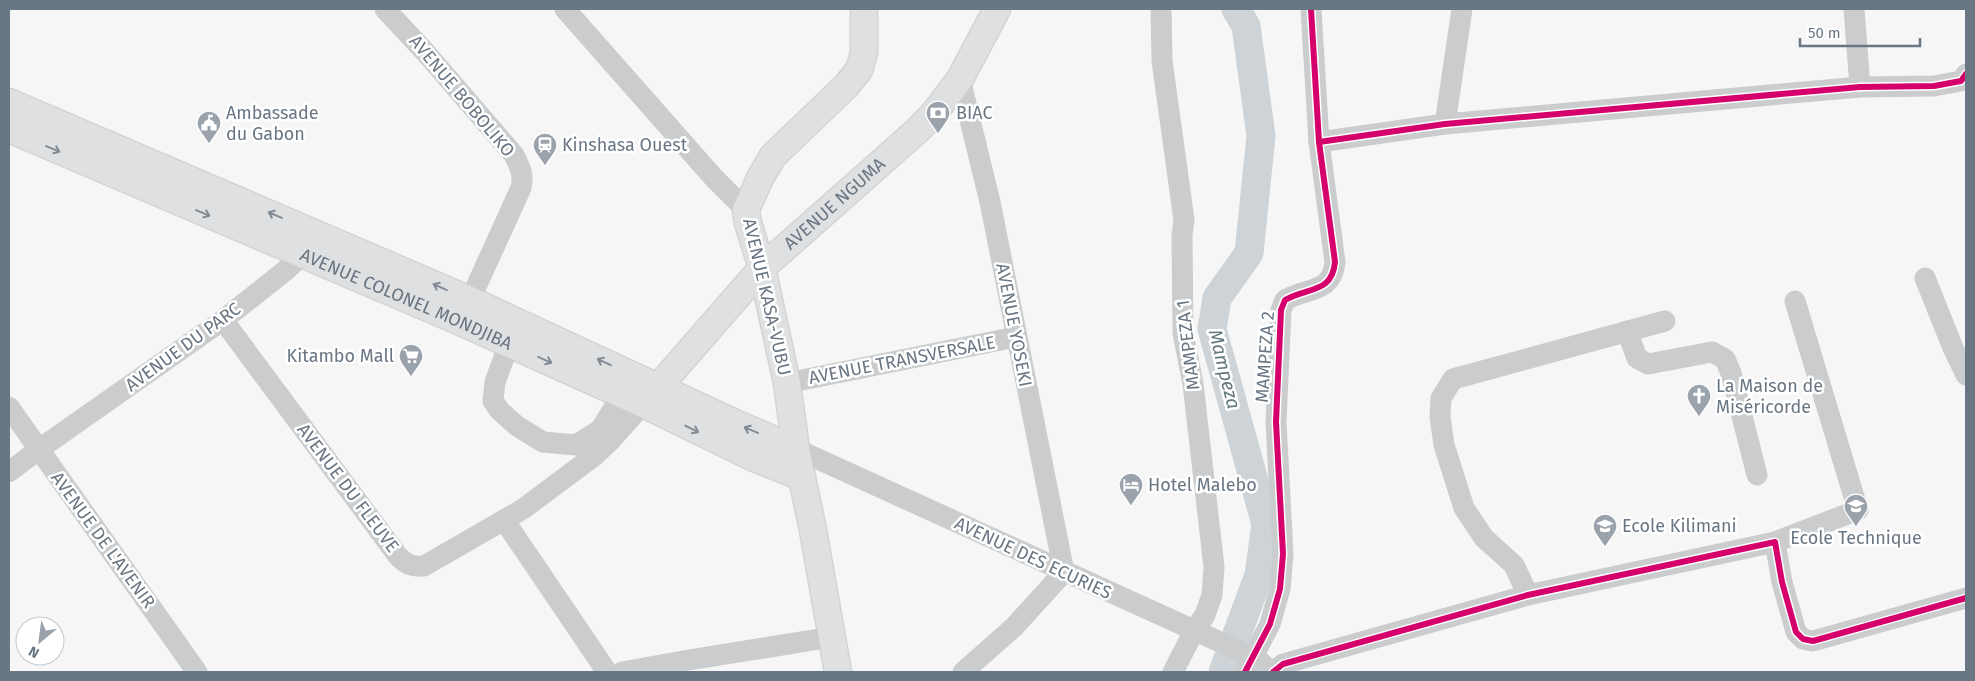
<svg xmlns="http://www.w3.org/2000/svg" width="1975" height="681" font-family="'Fira Sans',sans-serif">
<rect width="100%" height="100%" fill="#f6f6f6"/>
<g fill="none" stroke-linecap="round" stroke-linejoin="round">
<polyline stroke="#cdd3d7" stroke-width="29" points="1223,672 1259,575 1266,524 1212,329 1217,298 1249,253 1261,136 1246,26 1236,9"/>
<defs>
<g id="major">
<polyline points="9,102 470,300 735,423 796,449"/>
<path id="s1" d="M9,129L456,320L643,404L754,458L802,477"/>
<path id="s2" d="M647,400L762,268L919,129L935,112L960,79L997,9"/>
<polyline points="838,672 813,530 796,449 787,383 762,268 748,223 746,210 760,178 773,156 846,86 859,70 864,53 864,9"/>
</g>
</defs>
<use href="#major" stroke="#d3d4d5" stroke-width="29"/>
<g stroke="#cbcccd" stroke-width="21">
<path d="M385,9L426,53L514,155C520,167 524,174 521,188L470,300"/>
<polyline points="565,9 714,178 746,210"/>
<polyline points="1161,9 1162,61 1184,220 1182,235 1183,333 1193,384 1214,567 1212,595 1205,615 1194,631 1173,672"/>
<polyline points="1854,9 1860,87"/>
<polyline points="960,79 990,202 1064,572 1014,627 963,672"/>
<polyline points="1445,124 1462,9"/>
<polyline points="1319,142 1445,124 1860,87 1934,86 1961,81 1966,74"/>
<polyline points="1925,278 1953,348 1966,375"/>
<path d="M223,320L398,556C407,565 412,567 424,566L523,509L594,456L610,441L643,404"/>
<polyline points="1627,331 1637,358 1648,364 1712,352 1725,359 1731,373 1757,475"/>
<polyline points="509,344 495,382 493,401 500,411 517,426 543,442 576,445 600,430 622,395"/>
<polyline points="787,383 1016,337"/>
<polyline points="9,407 197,672"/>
<polyline points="796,449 1253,657 1263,664"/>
<polyline points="9,472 38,450 223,320 285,271 302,255 307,242"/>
<polyline points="504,520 607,672"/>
<polyline points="1775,542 1858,510 1795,301"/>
<polyline points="1528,595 1514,565 1484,538 1464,508 1444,445 1440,417 1441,398 1453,379 1665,321"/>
<polyline points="622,672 689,660 832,637"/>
<path d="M1245,672L1270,624L1280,589L1283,554L1276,422L1281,310L1285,300C1307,287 1332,294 1335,262L1319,142L1311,9"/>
<polyline points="1273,672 1283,664 1528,595 1775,542 1782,582 1796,632 1803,639 1813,641 1966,598"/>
</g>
<use href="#major" stroke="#dfe0e1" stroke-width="26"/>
<defs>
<g id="cycleway">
<polyline points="1319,142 1445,124 1860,87 1934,86 1961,81 1966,74"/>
<path d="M1245,672L1270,624L1280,589L1283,554L1276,422L1281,310L1285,300C1307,287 1332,294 1335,262L1319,142L1311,9"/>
<polyline points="1273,672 1283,664 1528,595 1775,542 1782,582 1796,632 1803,639 1813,641 1966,598"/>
</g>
</defs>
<use href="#cycleway" stroke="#fff" stroke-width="9"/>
<use href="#cycleway" stroke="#d6006c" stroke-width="6"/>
</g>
<defs><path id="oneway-shaft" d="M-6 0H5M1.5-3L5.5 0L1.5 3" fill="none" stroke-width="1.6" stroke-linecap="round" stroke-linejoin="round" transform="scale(1.25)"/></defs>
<g stroke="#818b96">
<use href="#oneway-shaft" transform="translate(53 149) rotate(23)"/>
<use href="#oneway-shaft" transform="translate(203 213) rotate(23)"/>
<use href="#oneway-shaft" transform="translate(275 215) rotate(-157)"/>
<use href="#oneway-shaft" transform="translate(440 287) rotate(-156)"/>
<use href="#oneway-shaft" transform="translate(545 360) rotate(24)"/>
<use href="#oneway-shaft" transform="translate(604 362) rotate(-155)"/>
<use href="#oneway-shaft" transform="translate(692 429) rotate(27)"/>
<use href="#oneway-shaft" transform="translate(751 430) rotate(-157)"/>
</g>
<defs>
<symbol id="bank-pin" viewBox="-11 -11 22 30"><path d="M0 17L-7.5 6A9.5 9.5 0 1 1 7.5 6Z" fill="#9aa3ab" stroke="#fff"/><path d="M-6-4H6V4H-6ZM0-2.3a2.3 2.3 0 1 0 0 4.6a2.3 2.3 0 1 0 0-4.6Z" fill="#fff"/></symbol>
<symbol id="civic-pin" viewBox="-11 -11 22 30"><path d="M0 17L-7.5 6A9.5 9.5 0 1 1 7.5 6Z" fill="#9aa3ab" stroke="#fff"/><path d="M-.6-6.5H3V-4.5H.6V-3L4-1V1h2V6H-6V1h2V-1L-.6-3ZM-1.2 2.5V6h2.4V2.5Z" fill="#fff"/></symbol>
<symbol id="station-pin" viewBox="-11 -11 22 30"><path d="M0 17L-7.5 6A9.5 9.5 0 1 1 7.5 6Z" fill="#9aa3ab" stroke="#fff"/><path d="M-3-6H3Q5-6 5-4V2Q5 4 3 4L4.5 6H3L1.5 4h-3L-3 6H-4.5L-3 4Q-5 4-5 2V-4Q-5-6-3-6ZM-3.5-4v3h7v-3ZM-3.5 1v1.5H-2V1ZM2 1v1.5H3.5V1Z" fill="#fff"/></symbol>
<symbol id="supermarket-pin" viewBox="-11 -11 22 30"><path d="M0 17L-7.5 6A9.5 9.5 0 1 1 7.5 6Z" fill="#9aa3ab" stroke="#fff"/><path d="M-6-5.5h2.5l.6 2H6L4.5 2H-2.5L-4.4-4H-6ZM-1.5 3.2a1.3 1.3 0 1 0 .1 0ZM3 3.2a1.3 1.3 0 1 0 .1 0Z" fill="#fff"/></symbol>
<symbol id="church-pin" viewBox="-11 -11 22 30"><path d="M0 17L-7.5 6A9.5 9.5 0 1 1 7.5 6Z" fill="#9aa3ab" stroke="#fff"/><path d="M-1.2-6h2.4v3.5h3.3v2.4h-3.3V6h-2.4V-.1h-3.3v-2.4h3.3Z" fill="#fff"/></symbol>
<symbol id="hotel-pin" viewBox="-11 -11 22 30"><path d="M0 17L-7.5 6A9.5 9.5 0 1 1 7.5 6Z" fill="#9aa3ab" stroke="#fff"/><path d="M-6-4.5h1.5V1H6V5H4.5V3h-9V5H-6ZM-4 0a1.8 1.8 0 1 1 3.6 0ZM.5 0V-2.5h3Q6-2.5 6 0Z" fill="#fff"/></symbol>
<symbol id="school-pin" viewBox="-11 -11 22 30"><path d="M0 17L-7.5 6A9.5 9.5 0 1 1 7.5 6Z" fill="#9aa3ab" stroke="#fff"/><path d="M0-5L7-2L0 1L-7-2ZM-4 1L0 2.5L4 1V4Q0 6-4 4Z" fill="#fff"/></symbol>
</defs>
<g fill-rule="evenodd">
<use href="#bank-pin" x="924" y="99" width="28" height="38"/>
<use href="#civic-pin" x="195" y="109" width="28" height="38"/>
<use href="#station-pin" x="531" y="131" width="28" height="38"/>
<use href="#supermarket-pin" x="397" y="342" width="28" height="38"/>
<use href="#church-pin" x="1685" y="382" width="28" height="38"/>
<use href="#hotel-pin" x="1117" y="471" width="28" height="38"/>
<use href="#school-pin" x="1842" y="492" width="28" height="38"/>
<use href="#school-pin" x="1591" y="512" width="28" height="38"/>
</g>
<g text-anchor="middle" stroke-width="5" stroke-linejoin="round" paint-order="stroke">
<g font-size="18" fill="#697683" stroke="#fff">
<text transform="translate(462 96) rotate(50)" y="6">AVENUE BOBOLIKO</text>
<text dy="6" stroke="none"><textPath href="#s2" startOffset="272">AVENUE NGUMA</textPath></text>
<text transform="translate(767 297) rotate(77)" y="6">AVENUE KASA-VUBU</text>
<text dy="6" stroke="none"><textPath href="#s1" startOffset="432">AVENUE COLONEL MONDJIBA</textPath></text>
<text transform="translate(1014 325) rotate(79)" y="6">AVENUE YOSEKI</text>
<text transform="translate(1188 345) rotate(-97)" y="6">MAMPEZA 1</text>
<text transform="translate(183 347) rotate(-36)" y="6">AVENUE DU PARC</text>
<text transform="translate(1265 357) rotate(-86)" y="6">MAMPEZA 2</text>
<text transform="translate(902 360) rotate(-11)" y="6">AVENUE TRANSVERSALE</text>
<text transform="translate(348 488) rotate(53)" y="6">AVENUE DU FLEUVE</text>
<text transform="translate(103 540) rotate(54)" y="6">AVENUE DE L'AVENIR</text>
<text transform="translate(1033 558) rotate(25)" y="6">AVENUE DES ECURIES</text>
</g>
<g font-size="18" fill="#697683" stroke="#fff" text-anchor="start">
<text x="226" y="119">Ambassade<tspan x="226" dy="21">du Gabon</tspan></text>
<text x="956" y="119">BIAC</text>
<text x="562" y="151">Kinshasa Ouest</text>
<text x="394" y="362" text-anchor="end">Kitambo Mall</text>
<text x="1716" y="392">La Maison de<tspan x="1716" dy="21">Miséricorde</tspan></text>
<text x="1148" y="491">Hotel Malebo</text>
<text x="1622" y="532">Ecole Kilimani</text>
<text x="1856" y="544" text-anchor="middle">Ecole Technique</text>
</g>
<g font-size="19" font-style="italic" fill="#64777f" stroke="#fff">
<text transform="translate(1225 369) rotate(76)" y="7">Mampeza</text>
</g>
</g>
<rect width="1975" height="681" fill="none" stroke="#697683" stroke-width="20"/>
<g transform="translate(40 641) rotate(209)"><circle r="24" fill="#ffffff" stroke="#c3c8cd"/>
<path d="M0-4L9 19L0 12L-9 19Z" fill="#9aa3ab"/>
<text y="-8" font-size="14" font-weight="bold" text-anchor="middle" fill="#697683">N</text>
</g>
<path d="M1800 38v8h120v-8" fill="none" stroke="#697683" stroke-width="2.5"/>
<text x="1808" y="38" font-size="15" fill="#697683" stroke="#ffffff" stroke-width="4" paint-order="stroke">50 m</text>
</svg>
